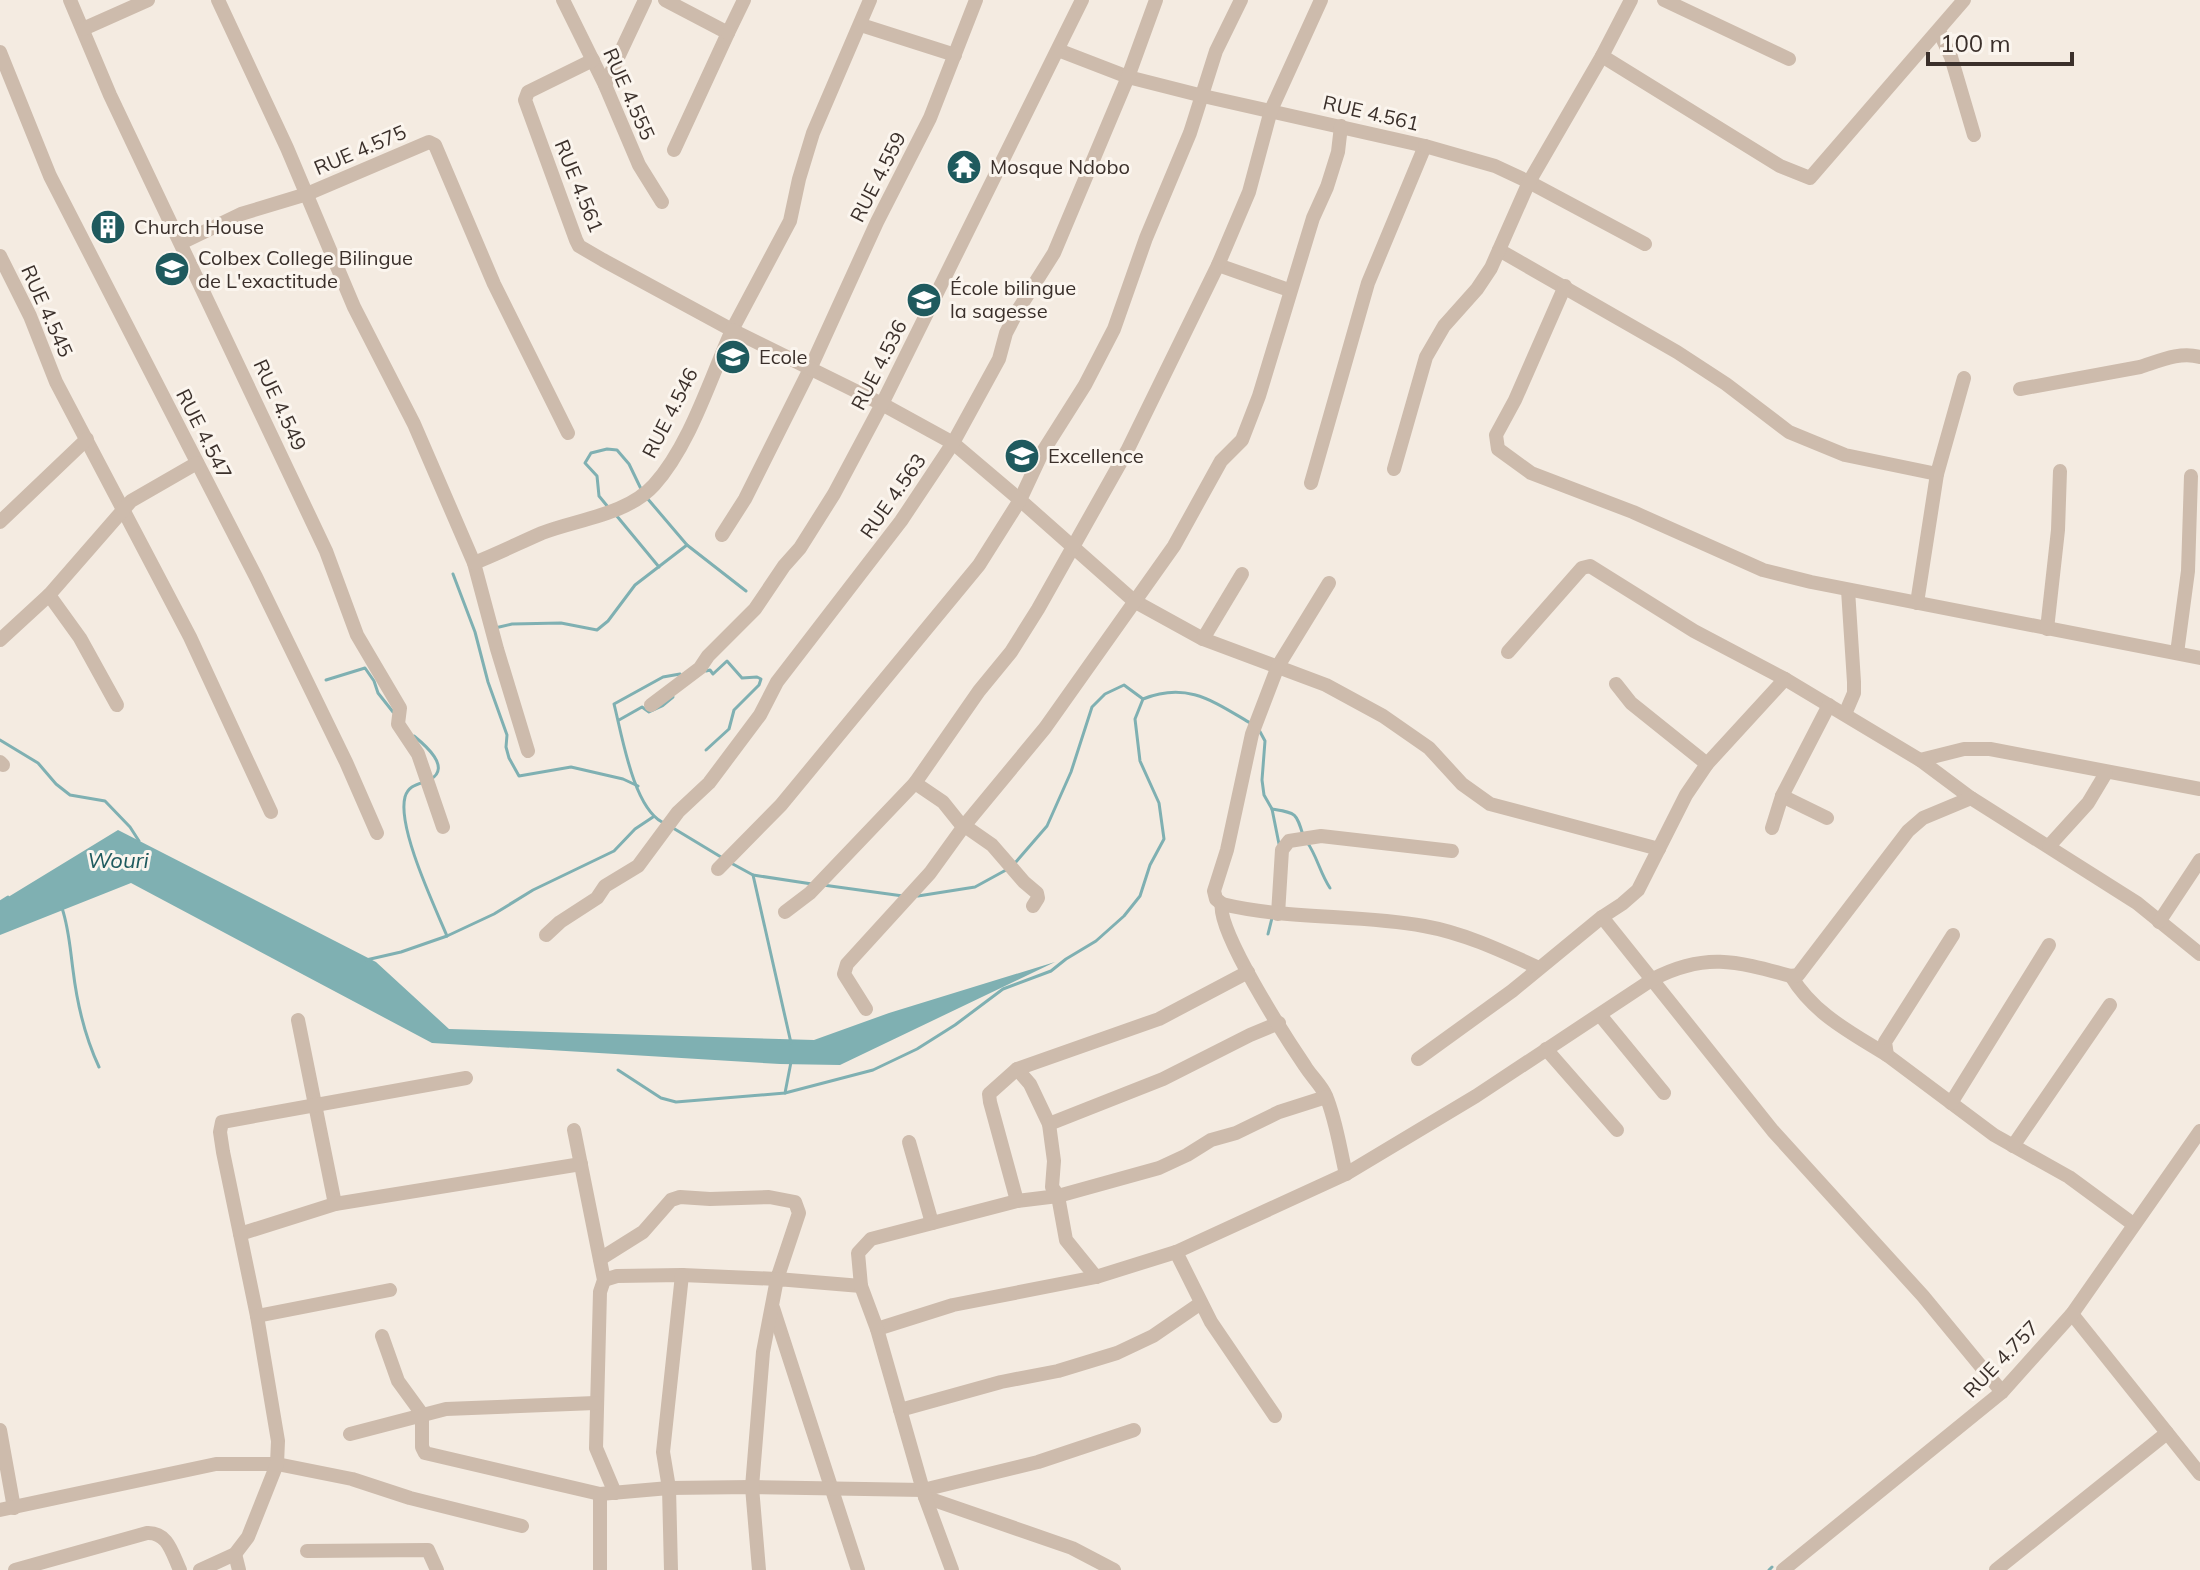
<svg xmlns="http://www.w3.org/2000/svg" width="2200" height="1570" font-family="Mulish,sans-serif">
<rect width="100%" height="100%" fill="#f4ebe1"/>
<polygon fill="#7fb0b2" points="118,830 376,962 449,1029 814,1040 889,1013 1055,962 840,1065 780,1064 432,1043 131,883 0,935 0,902"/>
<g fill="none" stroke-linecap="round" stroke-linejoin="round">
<g stroke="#7fb0b2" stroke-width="3">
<polyline points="647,498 687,545 746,591"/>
<polyline points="608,507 599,496 597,476 585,463 591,453 607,449 617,450 629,464 642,491"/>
<polyline points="616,515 659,567"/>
<polyline points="453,574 475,632 488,682 507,735 506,747 509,758 519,776 571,767 623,779 638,786"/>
<polyline points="495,628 512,624 561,623 597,630 608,621 635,585 687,545"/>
<polyline points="706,671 710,670 713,674 727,661 742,678 757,677 761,679 759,685 734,710 729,729 706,750"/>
<polyline points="326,680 365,668 374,681 378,693 393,712"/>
<polyline points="619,720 642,707 649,712 662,706 673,697"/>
<polyline points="1258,728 1265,741 1262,780 1264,795 1272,809 1279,844"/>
<path d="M414,736C425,745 451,767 431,779"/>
<polyline points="0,740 38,763 56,784 70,795 105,801 130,827 139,841"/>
<path d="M424,782C415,785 408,787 405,797C397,827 434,905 447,936"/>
<path d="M1272,809C1296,813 1296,812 1303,835"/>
<path d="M662,822C633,806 622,735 614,704L663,677L680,674"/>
<polyline points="673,828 721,857"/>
<path d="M1307,842C1317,856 1320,873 1330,888"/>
<polyline points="731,863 753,875 812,884"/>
<polyline points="1015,863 1047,826 1071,772 1092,707 1105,694 1124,685 1143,699"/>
<polyline points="753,875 791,1043"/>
<polyline points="823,885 903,896"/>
<polyline points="918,896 975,887 1006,870"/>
<polyline points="0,902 8,897"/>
<path d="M62,908C69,929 70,948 73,970C77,1003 85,1037 99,1067"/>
<polyline points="1268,934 1272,918"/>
<polyline points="366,960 401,952 447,936 494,914 533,890 614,851 635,829 653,817"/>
<path d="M618,1070L661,1098L676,1102L785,1093L873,1070L917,1049L955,1025L1003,989L1051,971L1066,959L1096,941L1124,916L1140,896L1150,865L1164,839L1159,803L1140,761L1135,719L1143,699C1188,681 1214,702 1252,724"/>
<polyline points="785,1093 791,1062"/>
<polyline points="1769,1570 1772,1567"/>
</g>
<g stroke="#cdbbac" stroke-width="14">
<polyline points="70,0 110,95 326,551 357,635 400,708 398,724 418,754 443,827"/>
<polyline points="218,0 287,148 354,307 414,424 474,563 497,649 528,751"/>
<polyline points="563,0 605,85 639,165 662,202"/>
<polyline points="665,0 728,33 674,150"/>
<polyline points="1241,0 1216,51 1190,133 1146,238 1114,329 1085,385 1042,453 1020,500 1134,601 1203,639 1326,685 1383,716 1429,748 1462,784 1490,804 1659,849"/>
<polyline points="1664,0 1789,59"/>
<polyline points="861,25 955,55"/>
<polyline points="83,29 148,0"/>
<polyline points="1939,31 1951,57 1974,135"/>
<polyline points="728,33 744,0"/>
<polyline points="1058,50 1128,77 1203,96 1425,146 1368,283 1311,483"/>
<polyline points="0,52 50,176 256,577 346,762 377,833"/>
<polyline points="1602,56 1780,166 1810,178 1964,0"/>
<polyline points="593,60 528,92 525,100 576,240 579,246 603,260 732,330 790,221 799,179 813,133 870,0"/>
<polyline points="605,85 645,0"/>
<polyline points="1425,146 1495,166 1529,182 1645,244"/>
<polyline points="181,243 241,214 307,194 429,142 435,145 494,284 568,433"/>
<polyline points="1499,250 1677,352 1726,384 1789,432 1845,455 1937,474"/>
<polyline points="0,256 30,316 56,382 190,637 271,812"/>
<polyline points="1218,265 1289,290"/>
<polyline points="1565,286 1515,400 1496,435 1498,449 1531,473 1633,512 1763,570 1811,582 2200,658"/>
<path d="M2020,389L2140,367C2159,361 2180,351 2200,357"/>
<polyline points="1394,469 1426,357 1444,326 1477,289 1491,268 1529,182 1602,56 1631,0"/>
<polyline points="0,522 87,439"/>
<polyline points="722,535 745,499 810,369 877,222 930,118 976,0"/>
<path d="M474,563C497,554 519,543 542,533C578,519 627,515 654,485C690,445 710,379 732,330L882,404L953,443L1020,500L979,565L781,805L718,869"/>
<polyline points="49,595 80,638 117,705"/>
<polyline points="1917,603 1937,474 1964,378"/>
<polyline points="2047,629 2058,530 2060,471"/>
<polyline points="1203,639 1242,574"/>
<polyline points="0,640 49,595 131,501 197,463"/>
<polyline points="1508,652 1582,568 1590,566 1694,631 1785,679 1920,760 1971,798 2137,903 2200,954"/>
<polyline points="2177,653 2188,571 2191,476"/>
<polyline points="1616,684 1631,703 1707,764"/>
<polyline points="651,705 700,668 708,656 755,609 784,566 800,548 834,494 882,404 1082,0"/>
<polyline points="1845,714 1854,693 1854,682 1848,590"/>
<polyline points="1920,760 1964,749 1990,749 2200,789"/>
<polyline points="0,762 3,765"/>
<polyline points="915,783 943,802 959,822 992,845 1024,882 1037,893 1038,898 1033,906"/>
<polyline points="1782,796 1827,818"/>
<polyline points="1772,828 1782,796 1829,705"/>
<polyline points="2049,846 2088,803 2106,773"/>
<polyline points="1222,904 1216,899 1214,891 1227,850 1252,734 1278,666 1329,583"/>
<polyline points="785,912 810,893 915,783 979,691 1011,652 1038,609 1127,451 1218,265 1249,192 1271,110 1321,0"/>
<polyline points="1278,914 1282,850 1289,841 1321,836 1452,851"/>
<polyline points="1602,917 1622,904 1638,890 1686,795 1707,764 1785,679"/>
<polyline points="2159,922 2200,860"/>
<polyline points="546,935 560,922 597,898 605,886 638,866 678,812 709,783 760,715 777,682 901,521 953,443 999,359 1006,333 1018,310 1054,253 1128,77 1156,0"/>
<polyline points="1953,935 1885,1042 1887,1055 1994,1135 2069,1177 2133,1224"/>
<path d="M1791,976C1814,1014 1850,1032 1887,1055"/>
<polyline points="866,1009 844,974 847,964 930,873 964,826 1045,728 1174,546 1221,461 1242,440 1259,396 1313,218 1327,187 1338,152 1341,126"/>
<polyline points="1600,1015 1664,1093"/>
<polyline points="298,1020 335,1204"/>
<polyline points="1546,1049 1617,1130"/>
<polyline points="1418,1059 1512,991 1602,917 1773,1131 1923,1296 2002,1392"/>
<polyline points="1017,1069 1030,1084 1049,1124 1054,1161 1052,1187 1058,1196 1066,1240 1096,1277"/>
<polyline points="1951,1103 2049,945"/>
<polyline points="1049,1124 1163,1079 1250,1035 1279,1023"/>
<polyline points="574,1130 604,1280 600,1292 596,1448 615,1493"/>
<polyline points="909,1142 932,1223"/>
<polyline points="2013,1146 2110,1005"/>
<path d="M1346,1174C1340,1149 1336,1120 1326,1096C1322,1086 1311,1076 1305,1066C1288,1041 1215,928 1222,904C1289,920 1357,914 1424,926C1464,933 1502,951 1539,968"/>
<polyline points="1017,1201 990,1102 989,1094 1017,1069 1159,1019 1248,972"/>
<polyline points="240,1234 335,1204 581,1164"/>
<polyline points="1176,1252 1211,1322 1275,1416"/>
<polyline points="600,1259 643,1232 671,1200 680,1197 710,1199 769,1197 795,1202 799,1213 777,1279 682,1275 617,1276 604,1280"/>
<polyline points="773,1308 858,1570"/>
<polyline points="2072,1314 2200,1474"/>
<polyline points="257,1316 223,1152 220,1132 222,1122 466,1078"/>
<path d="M877,1329L953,1305L1096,1277L1176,1252L1346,1174L1476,1096L1653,979C1705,952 1736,961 1791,976L1798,975L1908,831L1923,818L1971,798"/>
<polyline points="382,1336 398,1381 422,1414 422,1447 425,1453 600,1494 669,1488 752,1487 923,1490 1038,1462 1134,1430"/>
<polyline points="900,1410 1001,1382 1058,1371 1117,1353 1153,1336 1201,1303"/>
<polyline points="0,1430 14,1508"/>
<polyline points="350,1434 446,1409 595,1403"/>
<polyline points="600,1494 600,1570"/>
<polyline points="925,1497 1072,1548 1114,1570"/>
<polyline points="0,1510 216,1464 277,1464 352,1479 410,1498 522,1526"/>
<polyline points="307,1551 428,1550 437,1570"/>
<polyline points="235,1554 239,1570"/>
<path d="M15,1570L147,1533C168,1532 172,1553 180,1570"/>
<polyline points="200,1570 235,1554 248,1537 277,1464 278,1441 257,1316 390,1290"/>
<polyline points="671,1570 669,1488 663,1452 682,1275"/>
<polyline points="759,1570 752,1487 763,1352 777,1279 861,1286"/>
<polyline points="952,1570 925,1497 877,1329 861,1286 858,1253 871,1239 1017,1201 1058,1196 1159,1168 1187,1155 1211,1140 1236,1133 1279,1112 1326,1097"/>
<polyline points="1783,1570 2002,1392 2072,1314 2200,1131"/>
<polyline points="1996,1570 2167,1433"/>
</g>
</g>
<defs>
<symbol id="temple-disc" viewBox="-11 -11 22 22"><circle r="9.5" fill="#1f5a5e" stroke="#fbf5ee"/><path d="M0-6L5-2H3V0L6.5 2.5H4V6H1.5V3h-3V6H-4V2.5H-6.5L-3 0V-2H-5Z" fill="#fff"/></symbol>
<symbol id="building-disc" viewBox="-11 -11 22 22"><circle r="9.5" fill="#1f5a5e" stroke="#fbf5ee"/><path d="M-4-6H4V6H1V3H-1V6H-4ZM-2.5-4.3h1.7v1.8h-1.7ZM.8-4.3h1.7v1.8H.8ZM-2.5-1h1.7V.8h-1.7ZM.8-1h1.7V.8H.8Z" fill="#fff"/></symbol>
<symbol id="school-disc" viewBox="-11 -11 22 22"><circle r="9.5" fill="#1f5a5e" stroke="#fbf5ee"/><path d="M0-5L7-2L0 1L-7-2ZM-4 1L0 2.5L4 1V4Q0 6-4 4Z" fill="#fff"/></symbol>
</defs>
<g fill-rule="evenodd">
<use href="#temple-disc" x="944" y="147" width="40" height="40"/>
<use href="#building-disc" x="88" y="207" width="40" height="40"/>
<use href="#school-disc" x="152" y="249" width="40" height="40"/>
<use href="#school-disc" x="904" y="280" width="40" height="40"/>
<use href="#school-disc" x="713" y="337" width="40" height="40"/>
<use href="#school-disc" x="1002" y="436" width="40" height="40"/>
</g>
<g text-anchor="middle" stroke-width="6" stroke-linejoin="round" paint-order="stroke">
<g font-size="20" fill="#3b302b" stroke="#fbf5ee">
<text transform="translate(629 94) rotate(66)" y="7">RUE 4.555</text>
<text transform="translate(1371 113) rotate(13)" y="7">RUE 4.561</text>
<text transform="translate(360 150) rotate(-23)" y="7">RUE 4.575</text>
<text transform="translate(878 177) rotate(-63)" y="7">RUE 4.559</text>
<text transform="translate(579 186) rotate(68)" y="7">RUE 4.561</text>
<text transform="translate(47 311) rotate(66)" y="7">RUE 4.545</text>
<text transform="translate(879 365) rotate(-63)" y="7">RUE 4.536</text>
<text transform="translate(280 405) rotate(65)" y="7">RUE 4.549</text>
<text transform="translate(670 413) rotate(-63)" y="7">RUE 4.546</text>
<text transform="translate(204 434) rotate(63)" y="7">RUE 4.547</text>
<text transform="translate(893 496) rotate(-55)" y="7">RUE 4.563</text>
<text transform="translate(2001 1359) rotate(-46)" y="7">RUE 4.757</text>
</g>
<g font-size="20" fill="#3b302b" stroke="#fbf5ee" text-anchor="start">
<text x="990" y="174">Mosque Ndobo</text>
<text x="134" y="234">Church House</text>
<text x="198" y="265">Colbex College Bilingue<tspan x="198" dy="23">de L'exactitude</tspan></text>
<text x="950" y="295">École bilingue<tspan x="950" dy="23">la sagesse</tspan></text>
<text x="759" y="364">Ecole</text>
<text x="1048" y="463">Excellence</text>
</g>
<g font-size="22" font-style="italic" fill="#1f5a5e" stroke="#fbf5ee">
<text x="118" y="868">Wouri</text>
</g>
</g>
<path d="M1928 52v12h144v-12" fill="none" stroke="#3b302b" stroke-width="4"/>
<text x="1940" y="52" font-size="24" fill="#3b302b" stroke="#fbf5ee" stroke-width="6" paint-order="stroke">100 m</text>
</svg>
